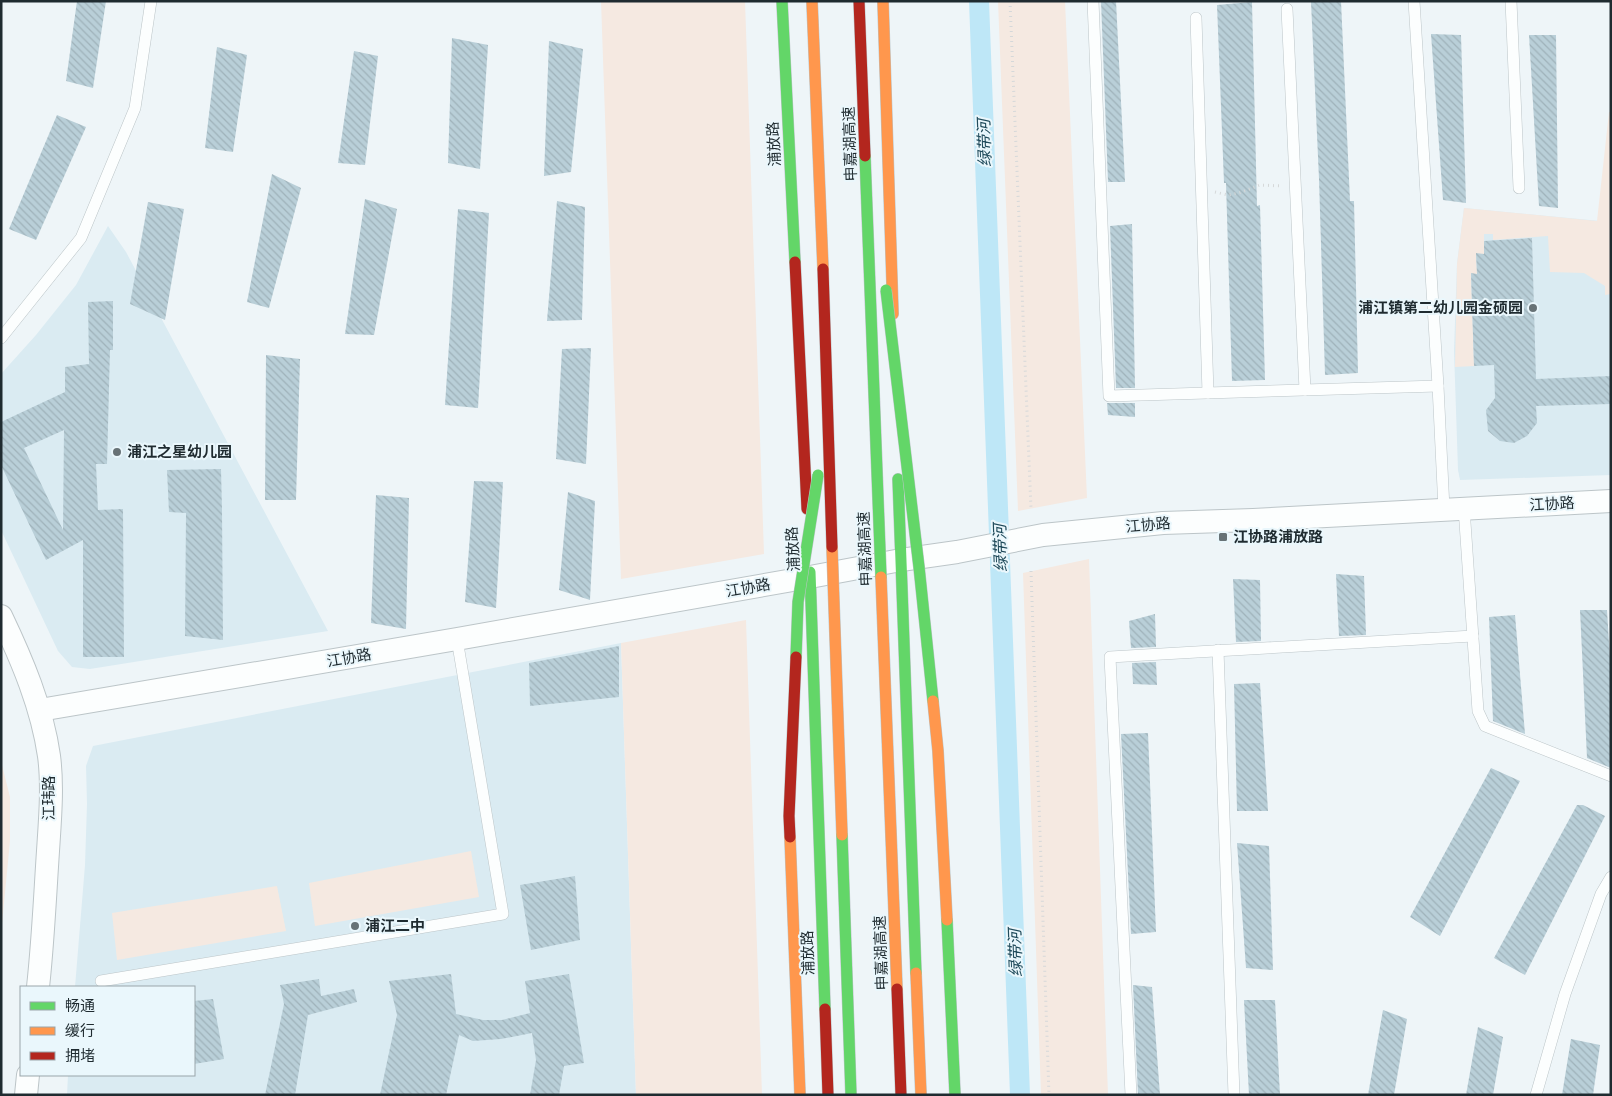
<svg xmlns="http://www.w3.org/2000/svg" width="1612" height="1096" font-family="'Varela Round','Noto Sans SC',sans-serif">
<defs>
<pattern id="building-back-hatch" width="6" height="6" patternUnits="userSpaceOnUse" patternTransform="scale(1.25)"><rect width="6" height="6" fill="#b9cfd8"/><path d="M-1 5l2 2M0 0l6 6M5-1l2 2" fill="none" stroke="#9fb2ba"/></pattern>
</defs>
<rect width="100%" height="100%" fill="#eef5f8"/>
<g fill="#daebf2">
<polygon points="1464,208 1611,222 1611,475 1460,480 1458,470 1454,351 1457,264"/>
<polygon points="108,226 126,252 328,631 90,669 72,667 58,651 1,530 1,374 36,335 76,285"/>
<polygon points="621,643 636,1095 67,1095 68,1075 194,1075 194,987 75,987 85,865 87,804 86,766 93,746"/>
</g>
<g fill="#f5e9e1">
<polygon points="601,1 745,1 764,554 621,579"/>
<polygon points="998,1 1065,1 1087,498 1018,511"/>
<polygon points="1609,112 1611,112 1611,294 1605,295 1605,286 1584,273 1550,272 1548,236 1493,240 1493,234 1484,234 1484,254 1476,254 1477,274 1471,274 1474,366 1455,367 1457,264 1464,208 1597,221"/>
<polygon points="1089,559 1108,1095 1041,1095 1023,573"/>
<polygon points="746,620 762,1095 636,1095 621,643"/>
<polygon points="1,761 10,797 10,841 1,934"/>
<polygon points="471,851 479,897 315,926 309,883"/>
<polygon points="277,886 286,931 117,960 112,913"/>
</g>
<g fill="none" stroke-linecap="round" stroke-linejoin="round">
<polyline stroke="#bee7f7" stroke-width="20" points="979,1 1020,1095"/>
</g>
<g fill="url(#building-back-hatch)" fill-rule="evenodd">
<polygon points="77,1 106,1 93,88 66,81"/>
<polygon points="1101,1 1116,1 1125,182 1108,182"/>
<polygon points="1322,1 1341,1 1350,201 1354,201 1358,373 1325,375 1319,179 1311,2"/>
<polygon points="1252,2 1257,206 1260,205 1265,380 1232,381 1226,183 1224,183 1217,5"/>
<polygon points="1431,34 1461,35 1466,203 1443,200"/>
<polygon points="1529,35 1556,35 1558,208 1539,206"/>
<polygon points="452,38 488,45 480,169 448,163"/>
<polygon points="549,41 583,49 571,172 544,176"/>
<polygon points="217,47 247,55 233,152 205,148"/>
<polygon points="354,51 378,56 365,165 338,163"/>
<polygon points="57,115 86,127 36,240 9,229"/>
<polygon points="272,174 301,188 269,308 247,302"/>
<polygon points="365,199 397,209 374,335 345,334"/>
<polygon points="557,201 585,207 582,320 547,321"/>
<polygon points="148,202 184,209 165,320 130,304"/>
<polygon points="458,209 489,213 478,408 445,405"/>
<polygon points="1132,224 1135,388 1116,388 1110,226"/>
<polygon points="1532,238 1536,379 1611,376 1611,404 1536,406 1537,423 1527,436 1514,443 1500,441 1488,431 1486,410 1495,398 1494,365 1474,366 1471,273 1477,274 1476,253 1484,254 1484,241"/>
<path d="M113,301V350H110L107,464H96L98,510L123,509L124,657H83V540L46,560L1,465V422L65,392V367L89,364L88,302ZM64,430L63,530L24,448Z"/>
<polygon points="591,348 586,464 556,459 562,349"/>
<polygon points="266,355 300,359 296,500 265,500"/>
<polygon points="1107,403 1135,403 1135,417 1108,415"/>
<polygon points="221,469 222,510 223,640 185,636 186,513 169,512 167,470"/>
<polygon points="474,481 503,482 496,608 465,602"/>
<polygon points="568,492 595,501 590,600 559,590"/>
<polygon points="376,495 409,498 406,629 371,623"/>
<polygon points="1336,574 1364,576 1366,635 1339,636"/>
<polygon points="1233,579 1260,580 1261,641 1236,642"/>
<polygon points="1580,610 1607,610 1611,676 1611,768 1587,758"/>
<polygon points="1155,614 1156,647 1131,648 1129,621"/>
<polygon points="1515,615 1525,734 1493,721 1489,617"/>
<polygon points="619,646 619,697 530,706 529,663"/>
<polygon points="1156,662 1157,685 1133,684 1132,663"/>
<polygon points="1260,683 1268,811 1237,811 1234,684"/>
<polygon points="1148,733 1156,932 1131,934 1121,734"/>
<polygon points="1491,768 1520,781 1440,936 1410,917"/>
<polygon points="1577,805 1583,805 1605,816 1525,975 1494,958"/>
<polygon points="1237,843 1269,846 1273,970 1246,968"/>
<polygon points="575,876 580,940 531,950 520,885"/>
<polygon points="451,974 456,1014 483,1020 502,1020 530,1013 525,981 569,974 584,1063 564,1066 559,1095 530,1095 536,1060 532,1033 501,1039 473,1041 459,1035 446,1095 380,1095 397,1015 389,981"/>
<polygon points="319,979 321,996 354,989 357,1002 308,1015 295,1095 265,1095 284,1004 280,985"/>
<polygon points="1133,985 1152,987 1160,1095 1138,1095"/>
<polygon points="213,999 224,1059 194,1064 194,1001"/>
<polygon points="1244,1000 1275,1000 1280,1095 1249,1095"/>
<polygon points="1383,1010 1407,1019 1394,1095 1368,1095"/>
<polygon points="1478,1027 1503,1037 1493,1095 1466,1095"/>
<polygon points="1571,1039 1600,1045 1593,1095 1562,1095"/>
</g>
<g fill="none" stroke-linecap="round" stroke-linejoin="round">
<defs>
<g id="lane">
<polyline points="1093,1 1109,396 1438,386"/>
<polyline points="1414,1 1438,386 1444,509"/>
<polyline points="1511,1 1519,188"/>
<polyline points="1287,9 1305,390"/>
<polyline points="1196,18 1208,393"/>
<polyline points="1,338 81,238 135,108 151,1"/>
<polyline points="1464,508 1478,711 1485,726 1611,776"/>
<polyline points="1218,650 1234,1095"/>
<polyline points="101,981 503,914 457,639"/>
<polyline points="1131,1095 1110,657 1473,636"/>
<polyline points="1536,1095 1565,994 1601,894 1611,877"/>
</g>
<g id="street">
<path d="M1,616C22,660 42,707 49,756C53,786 50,820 48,851C45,896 43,942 38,987"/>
<polyline points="40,710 457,639 810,577 901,560 957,552 1043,535 1163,523 1253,520 1611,501"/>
<polyline points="26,1095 28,1075"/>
</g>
<g id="fast">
<polyline points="782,1 795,262"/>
<polyline points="898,479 916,973"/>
<polyline points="810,572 825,1009"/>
</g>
<g id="slow">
<polyline points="883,1 893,314"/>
<polyline points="916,973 921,1095"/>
</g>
<g id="jam">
<polyline points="795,262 807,509"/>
<polyline points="825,1009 828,1095"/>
</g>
</defs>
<use href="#lane" stroke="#bcc5c8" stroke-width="12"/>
<use href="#street" stroke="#bcc5c8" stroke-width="24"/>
<use href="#fast" stroke="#bcc5c8" stroke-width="12"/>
<use href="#slow" stroke="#bcc5c8" stroke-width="12"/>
<use href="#jam" stroke="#bcc5c8" stroke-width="12"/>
<g stroke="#d5d8d9" stroke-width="3" stroke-dasharray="1 4" stroke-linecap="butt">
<polyline points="1010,1 1031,509"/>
<polyline points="1215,192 1228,195 1239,193 1260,185 1282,186"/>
<polyline points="1031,571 1049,1095"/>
</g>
<use href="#lane" stroke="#fcfefe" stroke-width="11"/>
<use href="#street" stroke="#fcfefe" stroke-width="22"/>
<use href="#fast" stroke="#63d668" stroke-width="11"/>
<use href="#slow" stroke="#ff974d" stroke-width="11"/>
<use href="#jam" stroke="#b3261e" stroke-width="11"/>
<defs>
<g id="fast-bridge">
<polyline points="865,156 881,577"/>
<polyline points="886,290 919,567 933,701"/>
<polyline points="796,657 798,602 818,475"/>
<polyline points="842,835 851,1095"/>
<polyline points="947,920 955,1095"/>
</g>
<g id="slow-bridge">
<polyline points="812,1 823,269"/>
<polyline points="832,547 842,835"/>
<polyline points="881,577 897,989"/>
<polyline points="933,701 938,751 947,920"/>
<polyline points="790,837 800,1095"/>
</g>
<g id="jam-bridge">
<polyline points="859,1 865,156"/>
<polyline points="823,269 832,547"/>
<polyline points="790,837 789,816 796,657"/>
<polyline points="897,989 901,1095"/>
</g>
</defs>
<use href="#fast-bridge" stroke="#bcc5c8" stroke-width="12" stroke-linecap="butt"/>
<use href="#slow-bridge" stroke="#bcc5c8" stroke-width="12" stroke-linecap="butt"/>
<use href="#jam-bridge" stroke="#bcc5c8" stroke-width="12" stroke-linecap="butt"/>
<use href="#fast-bridge" stroke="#63d668" stroke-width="11"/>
<use href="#slow-bridge" stroke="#ff974d" stroke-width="11"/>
<use href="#jam-bridge" stroke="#b3261e" stroke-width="11"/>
</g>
<g fill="#677276" stroke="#eaf7fc" stroke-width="2">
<circle cx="1533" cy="308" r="5"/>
<circle cx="117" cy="452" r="5"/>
<rect x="1218" y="532" width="10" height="10" rx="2.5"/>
<circle cx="355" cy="926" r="5"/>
</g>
<g text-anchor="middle" stroke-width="4" stroke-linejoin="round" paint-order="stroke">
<g font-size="15" fill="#1f2b30" stroke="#eaf7fc">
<text transform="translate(774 144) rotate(-93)" y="5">浦放路</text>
<text transform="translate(850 144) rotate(-92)" y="5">申嘉湖高速</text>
<text transform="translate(1552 504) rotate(-3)" y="5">江协路</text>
<text transform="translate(1148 525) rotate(-5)" y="5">江协路</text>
<text transform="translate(793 549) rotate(-93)" y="5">浦放路</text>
<text transform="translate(865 549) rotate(-92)" y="5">申嘉湖高速</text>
<text transform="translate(748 588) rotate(-10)" y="5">江协路</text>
<text transform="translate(349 658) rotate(-10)" y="5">江协路</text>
<text transform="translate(49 798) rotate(-90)" y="5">江玮路</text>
<text transform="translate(808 953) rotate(-92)" y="5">浦放路</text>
<text transform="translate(881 953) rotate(-92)" y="5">申嘉湖高速</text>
</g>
<g font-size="15" font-weight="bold" fill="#1f2b30" stroke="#eaf7fc" text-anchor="start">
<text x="1523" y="313" text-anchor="end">浦江镇第二幼儿园金硕园</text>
<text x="127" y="457">浦江之星幼儿园</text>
<text x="1233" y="542">江协路浦放路</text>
<text x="365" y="931">浦江二中</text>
</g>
<g font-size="16" font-style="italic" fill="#204b5b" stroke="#eaf7fc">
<text transform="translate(984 143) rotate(-92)" y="6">绿带河</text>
<text transform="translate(1000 548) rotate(-92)" y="6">绿带河</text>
<text transform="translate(1015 953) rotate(-92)" y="6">绿带河</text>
</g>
</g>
<rect width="1612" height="1096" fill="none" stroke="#1f2b30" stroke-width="5"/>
<rect x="20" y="986" width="175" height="90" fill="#eaf7fc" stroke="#99a5aa"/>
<rect x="30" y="1002" width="25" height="8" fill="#63d668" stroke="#99a5aa"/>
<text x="65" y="1011" font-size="15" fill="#1f2b30">畅通</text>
<rect x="30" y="1027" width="25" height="8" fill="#ff974d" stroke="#99a5aa"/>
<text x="65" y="1036" font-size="15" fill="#1f2b30">缓行</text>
<rect x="30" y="1052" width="25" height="8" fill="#b3261e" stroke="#99a5aa"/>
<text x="65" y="1061" font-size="15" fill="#1f2b30">拥堵</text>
</svg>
